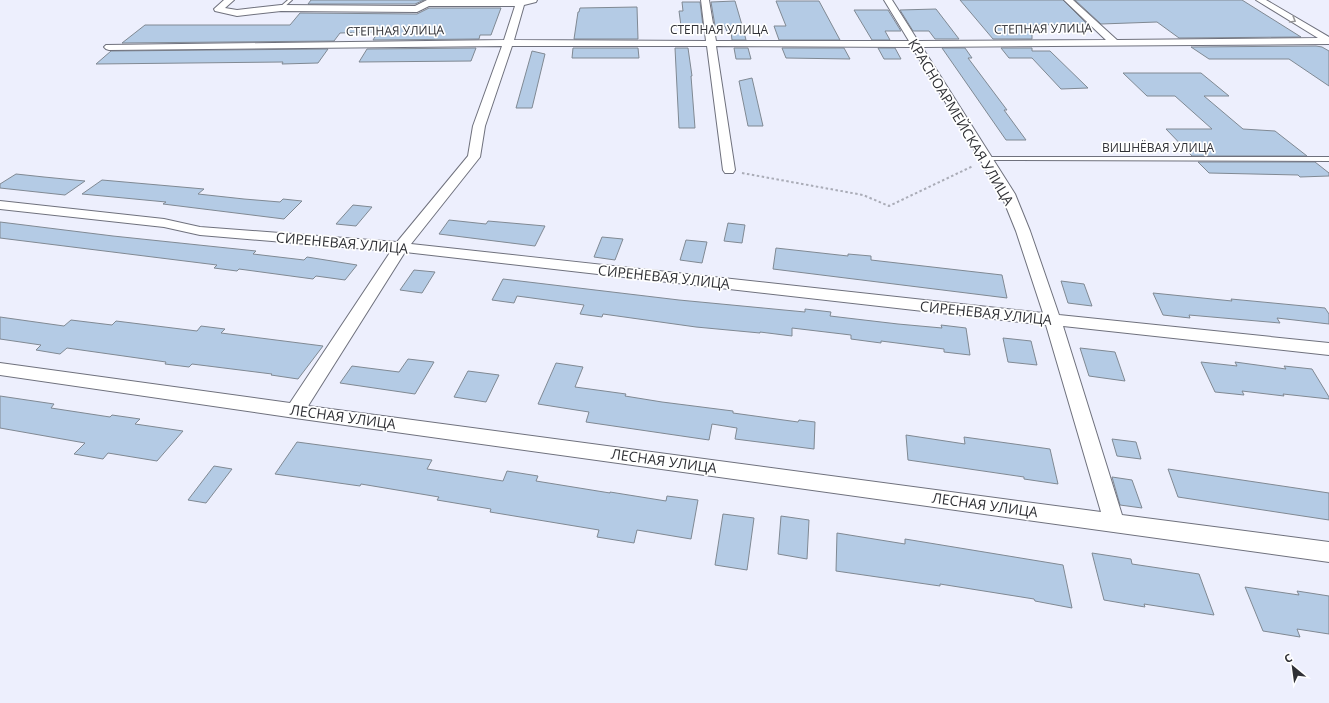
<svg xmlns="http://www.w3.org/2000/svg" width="1329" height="703" font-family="'Open Sans',sans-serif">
<rect width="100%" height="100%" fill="#edeffd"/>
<g fill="#b4cbe5" stroke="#808993">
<polygon points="311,0 424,0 415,4 308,4"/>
<polygon points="960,0 1063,0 1087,24 1032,25 1032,39 993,39"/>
<polygon points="1075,0 1242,0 1301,37 1179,38 1157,22 1101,24"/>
<polygon points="735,1 744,32 746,40 732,40 731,32 727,32 725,26 715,26 711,2"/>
<polygon points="776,1 819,1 840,40 779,40 774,26 786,26"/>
<polygon points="682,2 700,2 703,26 681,26 679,11 683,11"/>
<polygon points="637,7 638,39 574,39 578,12 579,12 580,8"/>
<polygon points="429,8 501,8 491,35 480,35 479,39 373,40 378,32 340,33 334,41 122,43 145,25 290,25 300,13 417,14"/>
<polygon points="936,9 959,39 935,39 929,31 913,31 900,10"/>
<polygon points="854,10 888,10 901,31 885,31 890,40 872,40"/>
<polygon points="1316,46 1322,47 1329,51 1329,86 1289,59 1209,59 1191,47"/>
<polygon points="476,48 471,61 359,62 367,49"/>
<polygon points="573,48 638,48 639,58 572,58"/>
<polygon points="675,48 688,48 692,76 691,76 695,128 679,128"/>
<polygon points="734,48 748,48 751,59 736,59"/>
<polygon points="782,48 844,48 850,59 786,58"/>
<polygon points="878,48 895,48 901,59 884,59"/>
<polygon points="942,48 965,48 972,58 968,58 1007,110 1004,110 1026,140 1006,140"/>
<polygon points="1001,48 1032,48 1032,51 1050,51 1088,88 1061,89 1032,58 1009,58"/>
<polygon points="328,49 318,63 282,64 283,62 96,64 111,51"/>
<polygon points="532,51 545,54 532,108 516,108"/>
<polygon points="1123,73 1201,73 1229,96 1204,96 1243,129 1275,131 1307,156 1192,156 1166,129 1212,129 1175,96 1147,96"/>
<polygon points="752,78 763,126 748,126 739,81"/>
<polygon points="1198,162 1315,162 1329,173 1329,176 1300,177 1298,175 1209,173"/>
<polygon points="16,174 44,177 85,181 65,195 0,188 0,184"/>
<polygon points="102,180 204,189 198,194 244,199 280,202 283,199 302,201 284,219 163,204 166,202 82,194"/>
<polygon points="353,205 372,207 356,226 336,224"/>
<polygon points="449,220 486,224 488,221 545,226 535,246 439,234"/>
<polygon points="0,222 113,236 256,251 253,254 304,260 307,257 357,265 345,280 316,276 313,279 239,269 237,271 214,268 217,265 0,238"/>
<polygon points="728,223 745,225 742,243 724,241"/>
<polygon points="602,237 623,239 615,260 594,257"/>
<polygon points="686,240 707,242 702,263 680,260"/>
<polygon points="776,248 848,256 848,254 871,256 871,260 1002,275 1007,298 773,269"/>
<polygon points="414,270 435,272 422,293 400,290"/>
<polygon points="503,279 679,300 805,312 805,309 831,312 830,316 898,324 942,328 941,325 966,328 970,355 944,352 944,349 881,341 881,343 851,339 851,335 792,328 792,336 760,332 760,333 696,327 603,314 602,317 580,314 584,305 517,296 514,303 492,300"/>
<polygon points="1061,281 1084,284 1092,306 1068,303"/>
<polygon points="1153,293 1232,301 1231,299 1325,308 1329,314 1329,324 1277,318 1280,323 1189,315 1190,318 1163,315"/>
<polygon points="0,317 64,326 71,320 112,325 116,321 197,331 201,326 225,329 221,333 323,346 298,379 271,375 272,374 192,364 189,367 165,364 166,362 67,348 60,354 36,350 41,345 0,339"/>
<polygon points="1003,338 1031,341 1037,365 1008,362"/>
<polygon points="1080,348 1115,352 1125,381 1089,376"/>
<polygon points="408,359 434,362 415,394 340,383 352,366 399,372"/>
<polygon points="1201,362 1237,366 1235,362 1286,369 1284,366 1312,369 1329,397 1329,399 1283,394 1284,396 1242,391 1244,395 1215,392"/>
<polygon points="556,363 583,367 575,387 626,394 625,396 662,402 733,411 733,413 798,422 799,420 815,422 814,449 735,439 737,428 712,424 709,440 586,422 589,412 538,404"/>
<polygon points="468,371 499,375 486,402 454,397"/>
<polygon points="0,396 54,404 51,408 110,417 112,415 140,419 135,424 183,431 157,461 108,453 103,459 74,454 85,443 0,428"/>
<polygon points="906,435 965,444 964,437 1050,449 1058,484 1024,479 1024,477 908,460"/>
<polygon points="1112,439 1136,442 1141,459 1117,456"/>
<polygon points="297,442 432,460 427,469 503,481 507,471 538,476 536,481 610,493 610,492 666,501 667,496 698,500 691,539 637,530 634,543 597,537 599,530 490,512 491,509 437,500 439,497 361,484 360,486 275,474"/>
<polygon points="214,466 232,469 206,503 188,500"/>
<polygon points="1168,469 1329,493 1329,520 1178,497"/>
<polygon points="1112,477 1132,480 1142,508 1120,505"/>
<polygon points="723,514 754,518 747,570 715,565"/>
<polygon points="781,516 809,520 807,559 778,554"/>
<polygon points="837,533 905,544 905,539 1063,565 1072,608 1035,601 1034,599 940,584 940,586 836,571"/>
<polygon points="1092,553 1131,559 1132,564 1199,574 1214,615 1144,604 1145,607 1104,600"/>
<polygon points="1245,587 1299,595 1297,591 1329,596 1329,634 1297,629 1300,637 1263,631"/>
</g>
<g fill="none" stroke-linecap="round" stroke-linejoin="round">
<defs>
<g id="service">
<polygon points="288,0 292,0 282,9 280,9 280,7"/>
<polygon points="986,157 1329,157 1329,161 984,160 983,159"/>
</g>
<path id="minor" d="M224,0H234L225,8L237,10L281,5L415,6L427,0H537L536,2L524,5L514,40L706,41L701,0H709L716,41H909L884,0H892L918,41L1106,40L1064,0H1073L1117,40L1318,38L1256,0H1266L1329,37V44L922,47L1015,194L1030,231L1059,315L1329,343V355L1063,326L1122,515L1329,542V562L295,418L0,375V363L290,403L391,251L200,235L164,227L0,209V201L164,219L200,227L397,242L468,156L473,126L502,46L109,50L106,49L104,47L106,45L504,40L515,6H429L417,12L281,11L237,16L215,11L214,9ZM512,46H707L723,170L725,173H733L735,170L716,46L912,47L1001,194L1016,231L1043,313L411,244L480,157L485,126ZM405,252L1046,325L1101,512L308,406Z"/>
</defs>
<use href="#service" stroke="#6f717d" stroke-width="2"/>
<use href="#minor" stroke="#6f717d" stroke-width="2"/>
<polyline stroke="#aaacb7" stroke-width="2" stroke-dasharray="2.5 2.5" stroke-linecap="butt" points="742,173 863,195 889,206 973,166"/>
<use href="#service" fill="#fff" fill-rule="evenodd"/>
<use href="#minor" fill="#fff" fill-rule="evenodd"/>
</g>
<defs><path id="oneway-chevron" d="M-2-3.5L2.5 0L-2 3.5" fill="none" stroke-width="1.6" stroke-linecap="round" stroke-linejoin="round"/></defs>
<use stroke="#98989a" href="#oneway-chevron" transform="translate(1293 20) rotate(31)"/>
<g text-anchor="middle" stroke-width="3.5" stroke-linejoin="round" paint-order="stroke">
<g font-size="12" fill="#303136" stroke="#fff">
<text transform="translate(1043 29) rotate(-1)" y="4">СТЕПНАЯ УЛИЦА</text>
<text x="719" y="34">СТЕПНАЯ УЛИЦА</text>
<text transform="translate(395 31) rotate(-1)" y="4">СТЕПНАЯ УЛИЦА</text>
<text x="1158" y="152">ВИШНЁВАЯ УЛИЦА</text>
</g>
<g font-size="14" fill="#303136" stroke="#fff">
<text transform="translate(961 122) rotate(59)" y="5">КРАСНОАРМЕЙСКАЯ УЛИЦА</text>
<text transform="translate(342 243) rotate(5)" y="5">СИРЕНЕВАЯ УЛИЦА</text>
<text transform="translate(664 277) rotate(6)" y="5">СИРЕНЕВАЯ УЛИЦА</text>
<text transform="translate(986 313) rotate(6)" y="5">СИРЕНЕВАЯ УЛИЦА</text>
<text transform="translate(343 417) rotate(8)" y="5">ЛЕСНАЯ УЛИЦА</text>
<text transform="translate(664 461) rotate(8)" y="5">ЛЕСНАЯ УЛИЦА</text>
<text transform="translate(985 505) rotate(8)" y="5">ЛЕСНАЯ УЛИЦА</text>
</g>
</g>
<g transform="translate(1293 667) rotate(331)" stroke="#ffffff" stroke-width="3" paint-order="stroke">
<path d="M0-3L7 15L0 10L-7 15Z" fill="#303136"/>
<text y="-6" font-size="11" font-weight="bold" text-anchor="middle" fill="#303136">С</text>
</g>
</svg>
